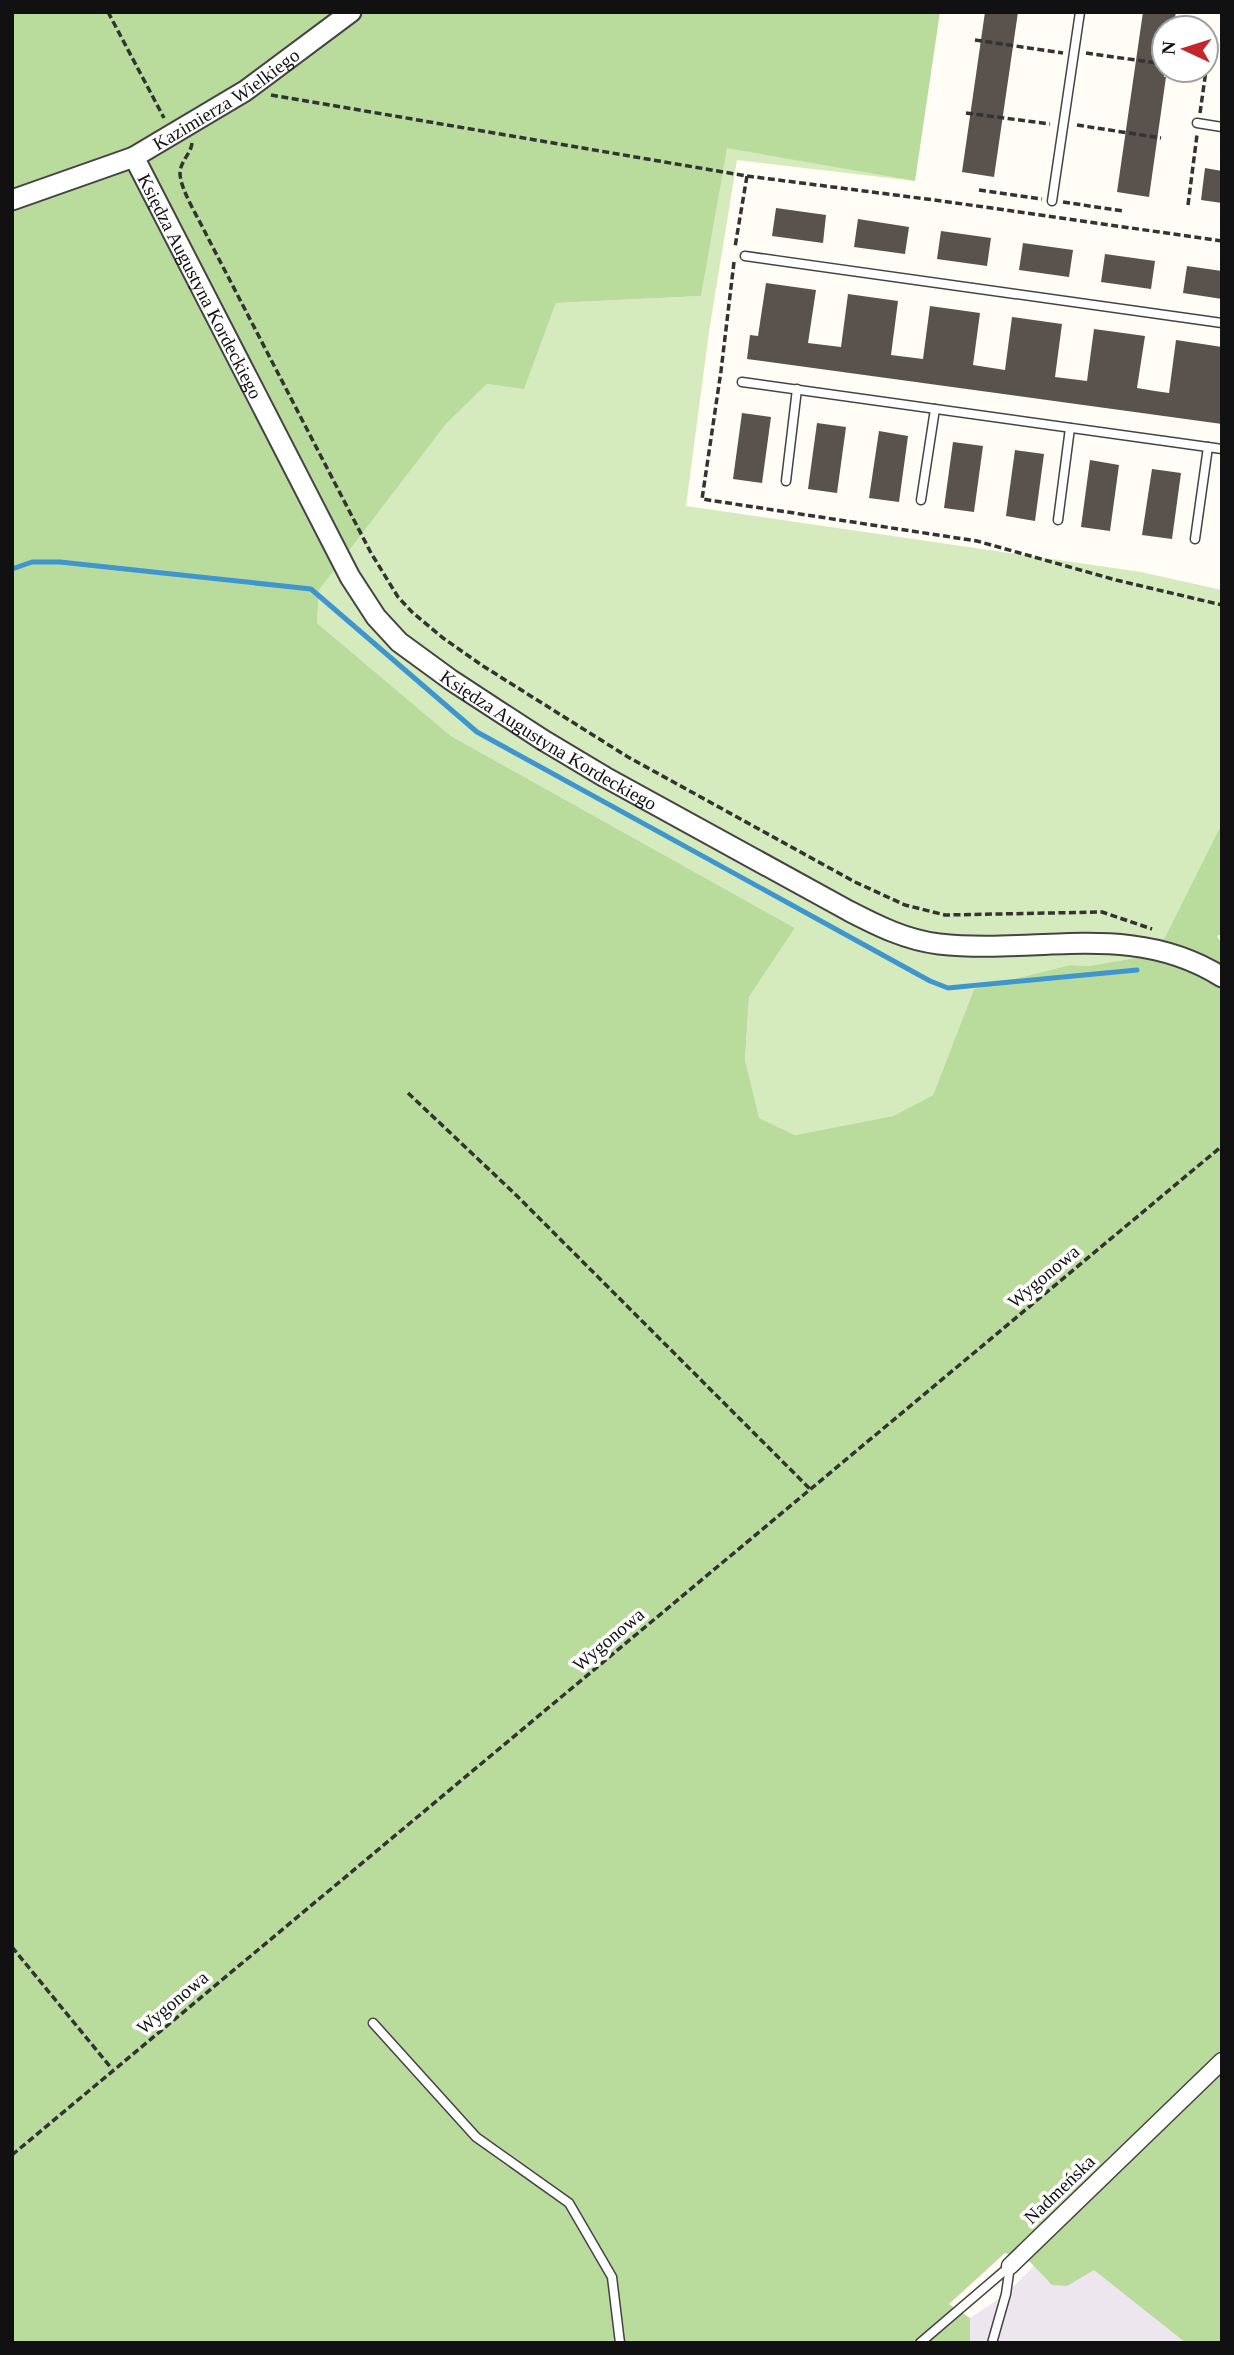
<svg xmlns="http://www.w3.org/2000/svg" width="1234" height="2355" font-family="'Times New Roman',serif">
<rect width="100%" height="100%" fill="#fffdf5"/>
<polygon fill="#eee6ef" points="1115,2184 1222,2343 944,2343 970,2318 1006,2294"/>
<polygon fill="#d5ebbd" points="726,147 915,181 737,160 709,332 686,506 1141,572 1222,590 1222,823 1165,937 1142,957 1088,966 1070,965 974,989 933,1095 893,1116 795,1135 758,1118 745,1060 749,997 795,928 451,736 317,623 319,590 446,424 487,384 524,388 556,303 701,296"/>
<polygon fill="#b9dc9c" points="12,12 940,12 915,181 727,148 701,296 556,303 524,389 487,384 446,424 319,590 317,623 451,736 795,928 749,997 745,1060 759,1118 795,1135 893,1116 933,1095 974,989 1070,965 1088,966 1142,957 1165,937 1222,823 1222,934 1217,936 1222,944 1222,2343 1186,2343 1094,2270 1067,2286 1052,2285 1030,2262 1005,2253 949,2304 970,2318 970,2343 12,2343"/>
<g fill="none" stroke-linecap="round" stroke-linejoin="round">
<polyline stroke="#3f96cf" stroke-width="5" points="12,569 32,562 60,562 311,589 477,732 930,981 948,988 1137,970"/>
</g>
<g fill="#5a524d">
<polygon points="985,12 1018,12 994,177 962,172"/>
<polygon points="1143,12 1176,12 1173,28 1164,28 1164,77 1166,77 1149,197 1117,192"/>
<polygon points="1205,168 1222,171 1222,203 1201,200"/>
<polygon points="776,208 826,215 823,243 772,236"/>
<polygon points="858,219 909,227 905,254 854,247"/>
<polygon points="941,231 991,238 987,266 937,259"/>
<polygon points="1023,243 1073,250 1069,277 1019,270"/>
<polygon points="1105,254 1155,261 1151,289 1101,282"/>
<polygon points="1187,266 1222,271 1222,299 1183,293"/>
<polygon points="766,283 816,290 808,343 841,347 848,294 898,301 891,355 923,359 930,306 980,313 973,365 1005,370 1012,317 1062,324 1055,377 1087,381 1094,329 1145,336 1137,388 1155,391 1169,393 1176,340 1222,347 1222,424 747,359 750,335 758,336"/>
<polygon points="742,413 771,417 762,483 733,479"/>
<polygon points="817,423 846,427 837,493 808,489"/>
<polygon points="879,431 908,436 899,502 869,498"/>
<polygon points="953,442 983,446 974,512 944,508"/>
<polygon points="1015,450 1044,454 1035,521 1006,516"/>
<polygon points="1090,460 1119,465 1110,531 1081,527"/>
<polygon points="1152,469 1181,473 1172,539 1142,535"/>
</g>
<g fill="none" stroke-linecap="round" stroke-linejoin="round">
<defs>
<g id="service">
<polyline points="1197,123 1222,127"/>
<polyline points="1052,201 1080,12"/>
<polyline points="745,256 1222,323"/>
<polyline points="742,382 1222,449"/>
<polyline points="786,481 797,389"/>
<polyline points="921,500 935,409"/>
<polyline points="1058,520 1070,428"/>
<polyline points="1195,539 1208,447"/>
<polyline points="373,2023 476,2137 569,2203 612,2277 620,2343"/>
<polyline points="920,2343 1010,2266"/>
<polyline points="992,2343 1006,2294 1010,2266"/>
</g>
<polyline id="minor" points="1010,2266 1222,2061"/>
<g id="tertiary">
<path id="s1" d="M134,157L350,577L376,617L399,642L451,680L543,740L605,777L849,911C878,926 906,940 939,944C1037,955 1132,920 1222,977"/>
<path id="s2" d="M12,200L134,157L245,91L351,12"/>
</g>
</defs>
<use href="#service" stroke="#444" stroke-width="11"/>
<use href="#minor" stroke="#444" stroke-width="19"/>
<use href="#tertiary" stroke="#444" stroke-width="23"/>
<g stroke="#333" stroke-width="3.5" stroke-dasharray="7 3.5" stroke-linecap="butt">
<polyline points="108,12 164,118"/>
<polyline points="975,40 1063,53"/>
<polyline points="1086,53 1164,64"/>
<polyline points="271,95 747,176 735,247"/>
<polyline points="966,113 1050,124"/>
<polyline points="1200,113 1210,42"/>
<polyline points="1077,125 1161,138"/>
<path d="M192,143C191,154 180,161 180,174C181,191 199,219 207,236L371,553L398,597L412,612L443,638L483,666L628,757L855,882L905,905L945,915L1102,912L1152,929"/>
<polyline points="747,176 942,201 1222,241"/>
<polyline points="979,190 1042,199"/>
<polyline points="1063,202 1123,211"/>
<polyline points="1188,205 1197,135"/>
<polyline points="734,262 721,371 702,499 977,541 1116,580 1222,605"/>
<polyline points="408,1093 514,1193 810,1489"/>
<polyline points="12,1947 112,2069"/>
<polyline points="12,2155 1222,1146"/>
</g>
<use href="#service" stroke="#fff" stroke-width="8"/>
<use href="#minor" stroke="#fff" stroke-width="16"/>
<use href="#tertiary" stroke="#fff" stroke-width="19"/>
</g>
<g text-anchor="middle" stroke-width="7" stroke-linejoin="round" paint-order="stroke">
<g font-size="19" fill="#111" stroke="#fff">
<text dy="7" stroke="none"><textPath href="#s2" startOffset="238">Kazimierza Wielkiego</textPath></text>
<text dy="7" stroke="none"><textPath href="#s1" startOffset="145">Księdza Augustyna Kordeckiego</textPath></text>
<text dy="7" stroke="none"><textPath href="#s1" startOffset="733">Księdza Augustyna Kordeckiego</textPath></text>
<text transform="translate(1043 1276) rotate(-40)" y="7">Wygonowa</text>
<text transform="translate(608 1639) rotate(-40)" y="7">Wygonowa</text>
<text transform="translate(172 2002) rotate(-40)" y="7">Wygonowa</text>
<text transform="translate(1059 2189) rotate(-44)" y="7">Nadmeńska</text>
</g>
</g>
<rect width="1234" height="2355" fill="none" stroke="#111111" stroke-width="28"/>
<g transform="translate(1185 49) rotate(274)"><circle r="33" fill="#ffffff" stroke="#a0a0a0" stroke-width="2"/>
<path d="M0-5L12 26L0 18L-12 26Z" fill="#c4262e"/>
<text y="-10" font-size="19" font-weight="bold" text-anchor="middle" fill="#111111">N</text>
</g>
</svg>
